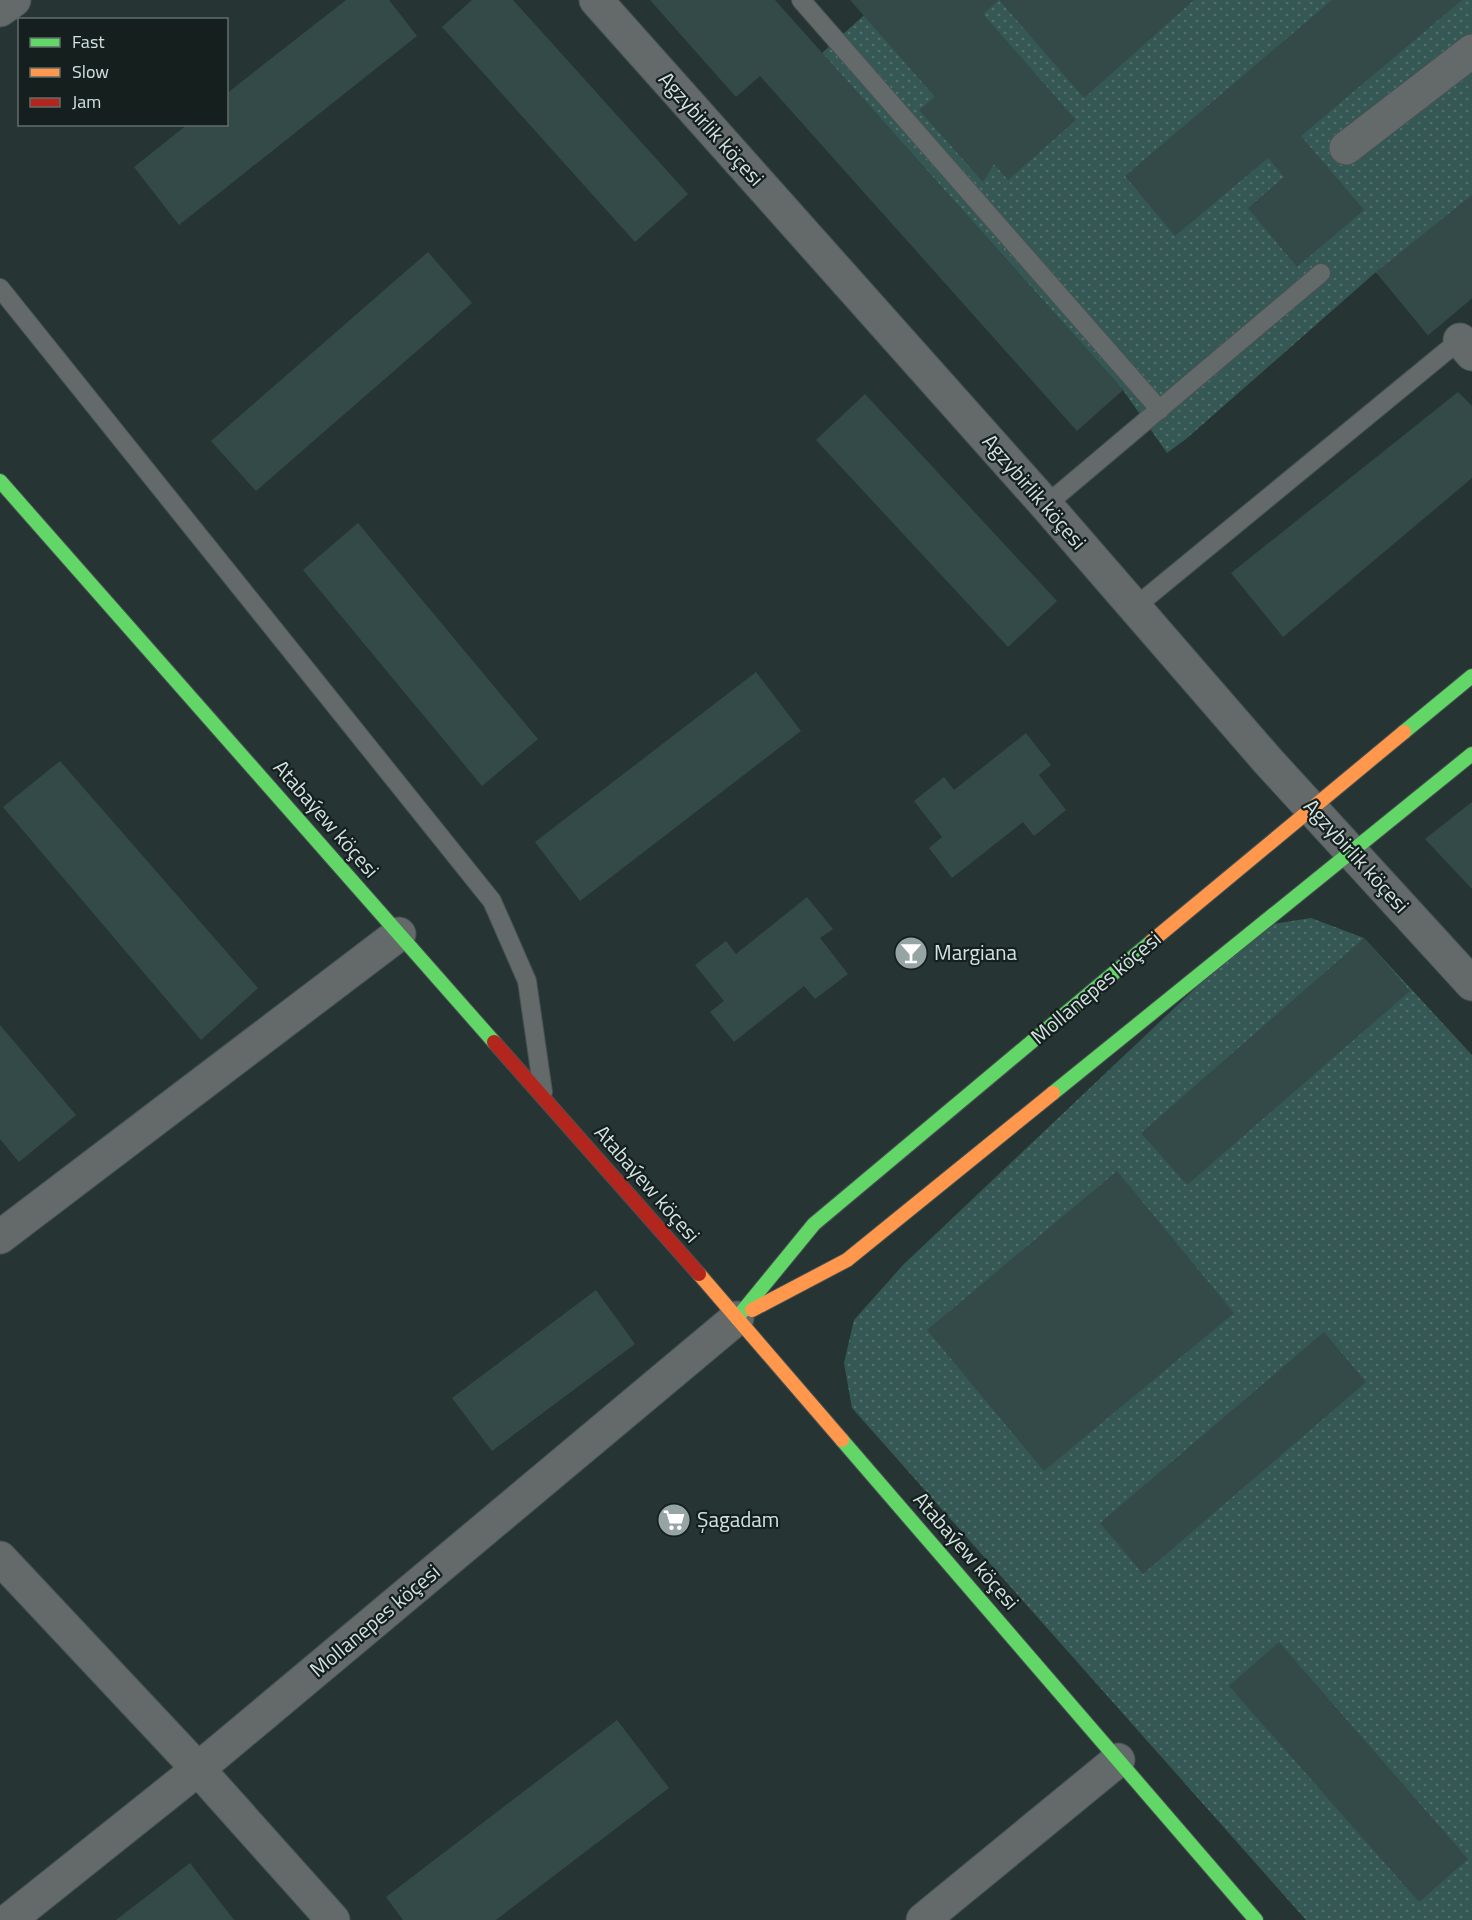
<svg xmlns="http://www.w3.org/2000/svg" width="1472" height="1920" font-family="'Titillium Web',sans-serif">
<defs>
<pattern id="park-dots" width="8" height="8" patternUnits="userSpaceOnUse" patternTransform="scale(1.5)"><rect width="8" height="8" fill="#355855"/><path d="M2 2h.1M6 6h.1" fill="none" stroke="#51706d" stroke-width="1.8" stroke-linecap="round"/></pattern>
</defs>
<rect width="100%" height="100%" fill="#263534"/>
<g fill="url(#park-dots)">
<polygon points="881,0 1472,0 1472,298 1428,335 1376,272 1186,439 1167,453 1123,390 822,53"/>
<polygon points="1311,918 1364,938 1472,1055 1472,1920 1306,1920 852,1408 844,1363 854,1320 903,1265 1261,926"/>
</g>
<g fill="#344a49">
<polygon points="346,0 389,0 417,36 179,225 134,167 188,124 226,124 226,94"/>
<polygon points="472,0 513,0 688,194 635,242 442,27"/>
<polygon points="650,0 775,0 1123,390 1077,431 760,76 736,97"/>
<polygon points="850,0 1194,0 1084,98 999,0 983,14 1076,120 1008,180 994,164 983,182 919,110 935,97"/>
<polygon points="1332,0 1462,0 1301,136 1364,210 1297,267 1248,208 1284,177 1268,158 1175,236 1125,176"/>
<polygon points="1472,195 1472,298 1428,335 1376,272"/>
<polygon points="428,252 472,303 256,491 211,441"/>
<polygon points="1458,392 1472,406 1472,478 1283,637 1231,573"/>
<polygon points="865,394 1057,601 1008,647 816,440"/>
<polygon points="358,523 538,739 482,786 303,570"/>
<polygon points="756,672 801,731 580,901 535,842"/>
<polygon points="1026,733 1051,765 1039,775 1066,810 1034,836 1023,822 952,878 929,848 942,837 914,801 944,777 954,790"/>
<polygon points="60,761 258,988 201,1040 3,807"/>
<polygon points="1472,802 1472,889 1425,839"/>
<polygon points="807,897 833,929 820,938 848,974 815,999 804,986 734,1042 710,1012 724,1001 695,965 726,941 736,954"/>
<polygon points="1364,938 1410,991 1187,1185 1141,1133"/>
<polygon points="0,1025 76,1115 19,1162 0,1139"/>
<polygon points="1117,1171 1234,1313 1044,1471 927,1330"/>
<polygon points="596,1290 635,1344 492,1451 452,1398"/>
<polygon points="1324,1332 1366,1382 1143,1574 1100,1523"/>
<polygon points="1279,1642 1468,1859 1419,1902 1229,1686"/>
<polygon points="617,1720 669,1788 496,1920 403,1920 386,1897"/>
<polygon points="190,1863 234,1920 116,1920"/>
</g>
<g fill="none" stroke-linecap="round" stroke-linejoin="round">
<defs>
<g id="lane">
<polyline points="801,0 1160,410"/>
<polyline points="0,288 492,901 527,981 543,1092"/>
<polyline points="1046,505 1321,273"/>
<polyline points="1135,607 1466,335"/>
</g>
<g id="street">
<polyline points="596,0 1046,505 1268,761 1472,984"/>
<polyline points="0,10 14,0"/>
<polyline points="1346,148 1472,51"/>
<polyline points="1460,340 1472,354"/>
<polyline points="0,1237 399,934"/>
<polyline points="0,1558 198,1769 333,1920"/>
<polyline points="9,1920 198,1769 737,1318"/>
<polyline points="923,1920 1118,1760"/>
</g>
<g id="fast">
<polyline points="0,481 494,1042"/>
<polyline points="1404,732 1472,676"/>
<polyline points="1053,1093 1472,754"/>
<polyline points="737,1318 814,1224 1152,941"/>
<polyline points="842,1440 1256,1920"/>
</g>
<g id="slow">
<polyline points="1152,941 1404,732"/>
<polyline points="699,1274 842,1440"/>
<polyline points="752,1310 847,1260 1053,1093"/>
</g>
<polyline id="jam" points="494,1042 699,1274"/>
</defs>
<use href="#lane" stroke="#475252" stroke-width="20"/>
<use href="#street" stroke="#475252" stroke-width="35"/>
<use href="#fast" stroke="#475252" stroke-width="16"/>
<use href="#slow" stroke="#475252" stroke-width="16"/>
<use href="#jam" stroke="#475252" stroke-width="16"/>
<use href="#lane" stroke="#636a69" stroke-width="18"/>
<use href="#street" stroke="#636a69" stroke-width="33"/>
<use href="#fast" stroke="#63d668" stroke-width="14"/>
<use href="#slow" stroke="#ff974d" stroke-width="14"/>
<use href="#jam" stroke="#b3261e" stroke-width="14"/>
</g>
<defs>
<symbol id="bar-disc" viewBox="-11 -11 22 22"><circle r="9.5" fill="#96a5a4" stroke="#141f1e"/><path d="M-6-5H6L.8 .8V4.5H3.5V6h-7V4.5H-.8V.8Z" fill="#fff"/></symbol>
<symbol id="supermarket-disc" viewBox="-11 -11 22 22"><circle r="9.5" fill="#96a5a4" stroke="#141f1e"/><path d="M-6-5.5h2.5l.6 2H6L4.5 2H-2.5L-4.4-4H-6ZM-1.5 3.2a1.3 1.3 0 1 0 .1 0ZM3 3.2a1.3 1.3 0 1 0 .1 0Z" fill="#fff"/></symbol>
</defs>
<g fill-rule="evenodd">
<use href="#bar-disc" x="892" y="934" width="38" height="38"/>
<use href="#supermarket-disc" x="655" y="1501" width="38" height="38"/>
</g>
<g text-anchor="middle" stroke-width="4.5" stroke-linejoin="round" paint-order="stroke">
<g font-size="21" fill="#d2e2e0" stroke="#141f1e">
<text transform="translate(711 129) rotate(48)" y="7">Agzybirlik köçesi</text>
<text transform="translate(1034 492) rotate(49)" y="7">Agzybirlik köçesi</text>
<text transform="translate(326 819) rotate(49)" y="7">Atabaýew köçesi</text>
<text transform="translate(1356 856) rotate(48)" y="7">Agzybirlik köçesi</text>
<text transform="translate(1096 988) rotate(-40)" y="7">Mollanepes köçesi</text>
<text transform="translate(647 1184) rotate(49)" y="7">Atabaýew köçesi</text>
<text transform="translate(966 1551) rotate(49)" y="7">Atabaýew köçesi</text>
<text transform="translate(375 1621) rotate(-40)" y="7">Mollanepes köçesi</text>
</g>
<g font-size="21" fill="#d2e2e0" stroke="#141f1e" text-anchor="start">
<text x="934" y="960">Margiana</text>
<text x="697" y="1527">Şagadam</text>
</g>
</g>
<rect x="18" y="18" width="210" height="108" fill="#141f1e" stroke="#606d6c" stroke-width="1.5"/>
<rect x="30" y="38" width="30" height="9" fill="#63d668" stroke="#606d6c" stroke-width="1.5"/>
<text x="72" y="48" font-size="18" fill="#d2e2e0">Fast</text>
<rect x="30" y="68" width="30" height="9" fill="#ff974d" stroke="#606d6c" stroke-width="1.5"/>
<text x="72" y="78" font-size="18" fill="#d2e2e0">Slow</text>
<rect x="30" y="98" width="30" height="9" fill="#b3261e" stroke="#606d6c" stroke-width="1.5"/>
<text x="72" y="108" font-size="18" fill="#d2e2e0">Jam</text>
</svg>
